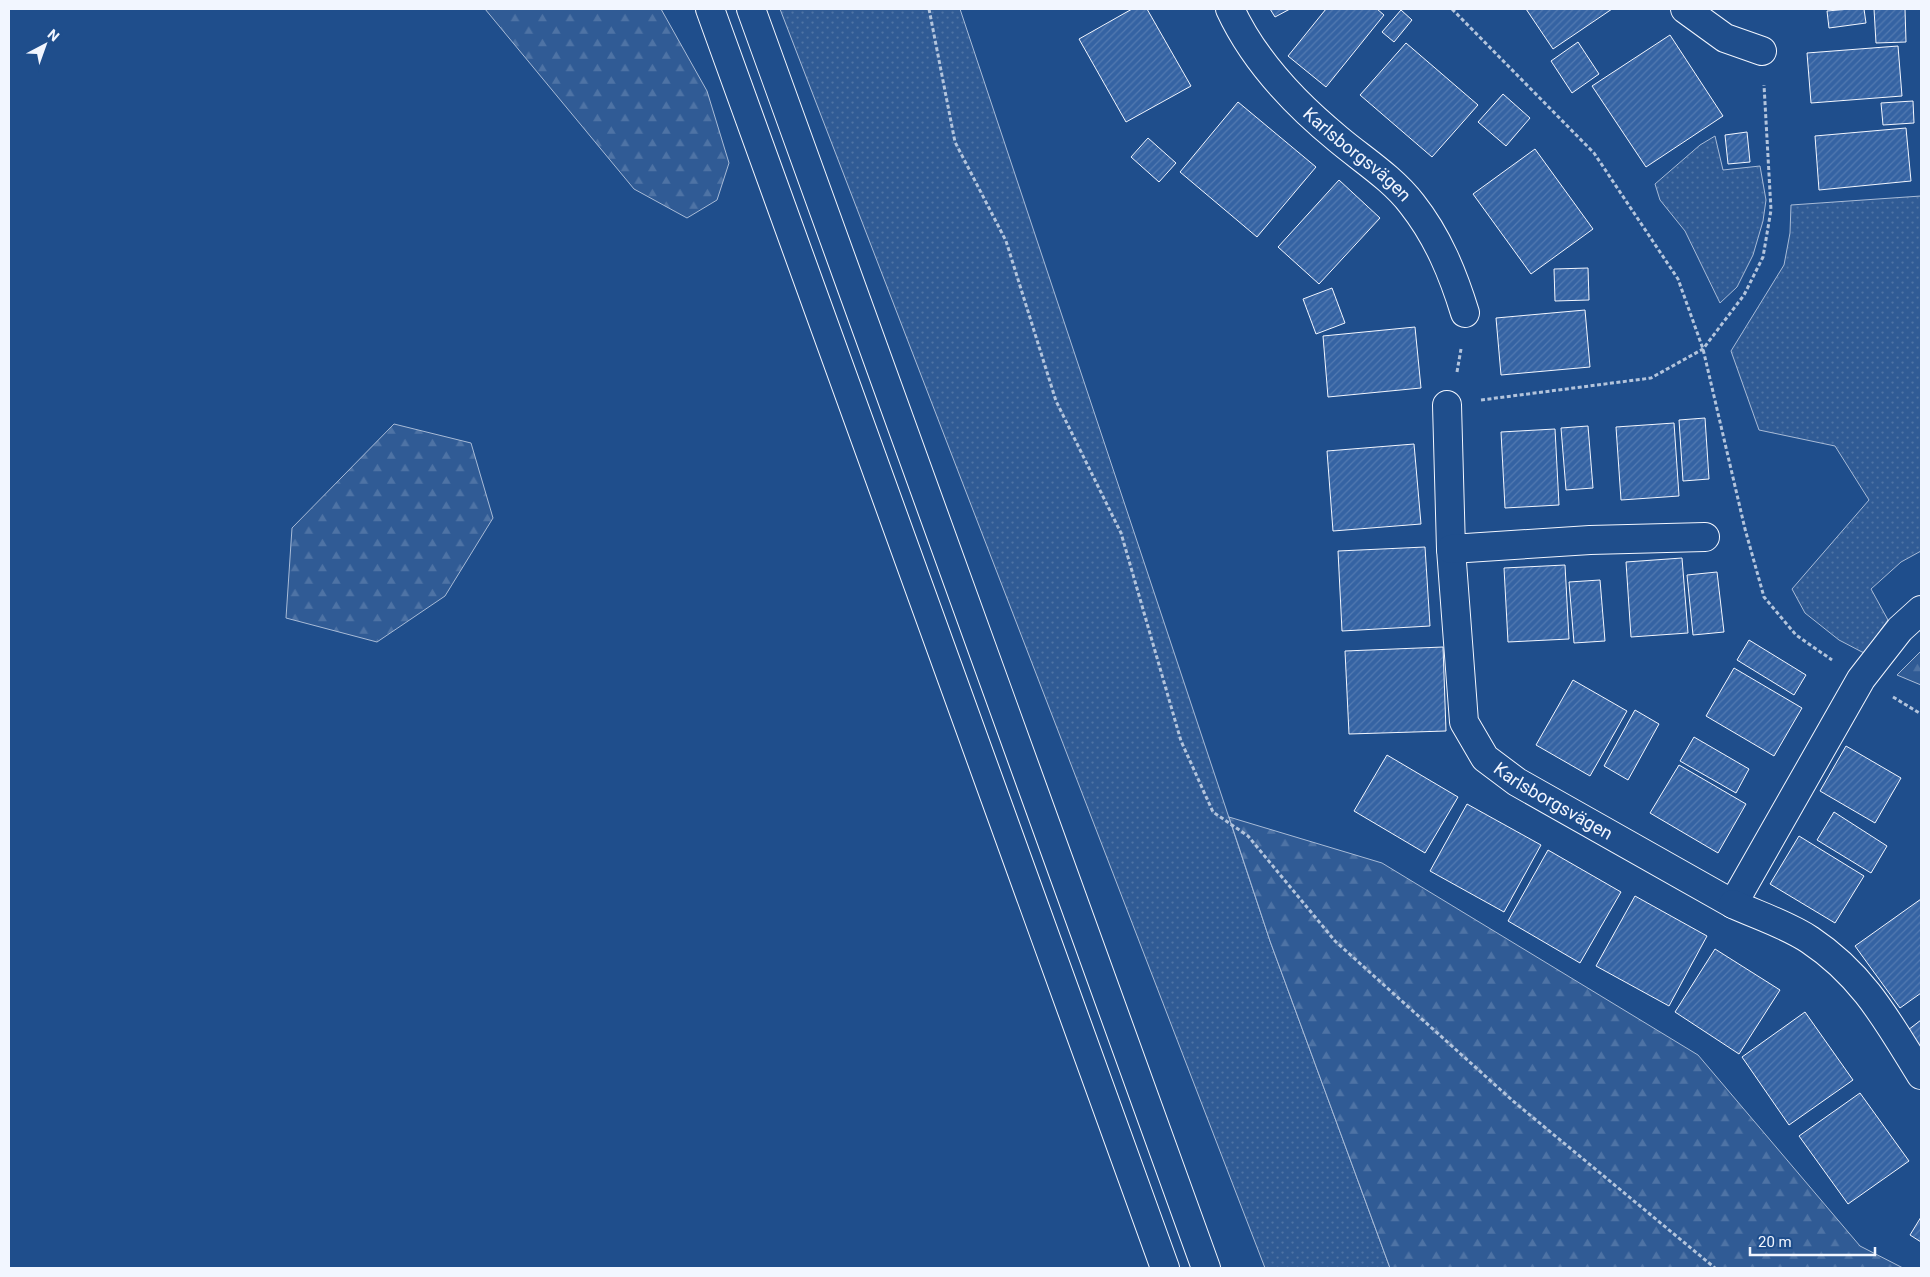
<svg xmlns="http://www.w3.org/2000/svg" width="1930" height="1277" font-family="Roboto,sans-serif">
<defs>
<pattern id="grass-dots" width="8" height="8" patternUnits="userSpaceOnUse" patternTransform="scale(1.25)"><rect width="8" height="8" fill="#305b95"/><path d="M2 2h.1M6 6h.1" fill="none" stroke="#4e73a5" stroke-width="1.8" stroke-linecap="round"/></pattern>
<pattern id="forest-firs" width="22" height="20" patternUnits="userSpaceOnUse" patternTransform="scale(1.25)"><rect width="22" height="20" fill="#305b95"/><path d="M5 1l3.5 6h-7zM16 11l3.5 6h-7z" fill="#4e73a5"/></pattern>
<pattern id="building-hatch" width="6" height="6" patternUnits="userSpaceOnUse" patternTransform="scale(1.25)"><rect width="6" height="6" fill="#3563a3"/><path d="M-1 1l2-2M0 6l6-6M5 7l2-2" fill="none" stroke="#537ab1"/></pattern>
</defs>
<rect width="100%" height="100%" fill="#1f4e8c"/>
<g fill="url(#grass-dots)" stroke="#a8bbd7">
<polygon points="780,9 960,9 1270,941 1390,1268 1265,1268"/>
<polygon points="1715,136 1723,170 1760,166 1766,200 1763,221 1753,255 1737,287 1720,303 1685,231 1660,200 1655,184 1700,145"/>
<polygon points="1921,196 1921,551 1901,562 1871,589 1888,620 1864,653 1839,640 1805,613 1792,589 1869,500 1835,446 1759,430 1731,351 1784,265 1790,233 1791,205"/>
</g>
<g fill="url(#forest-firs)" stroke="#a8bbd7">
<polygon points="485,9 661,9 707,91 729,163 717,200 687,218 634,189"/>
<polygon points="394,424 471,443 493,518 445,596 377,642 286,618 292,528"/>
<polygon points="1921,651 1921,685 1897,675"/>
<polygon points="1229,817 1382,863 1698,1055 1860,1246 1903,1268 1390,1268 1270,941"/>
</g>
<g fill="url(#building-hatch)" stroke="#f2f6ff">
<polygon points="1132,9 1147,9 1191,86 1126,122 1079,39"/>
<polygon points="1270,9 1290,9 1275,17"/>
<polygon points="1326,9 1377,9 1384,15 1326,87 1288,56"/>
<polygon points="1526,9 1612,9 1553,49"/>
<polygon points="1850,9 1864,9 1866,23 1829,28 1827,11"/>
<polygon points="1874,9 1905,9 1906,42 1876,43"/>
<polygon points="1401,10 1412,20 1394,42 1382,32"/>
<polygon points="1670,35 1723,116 1646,167 1592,86"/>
<polygon points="1578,42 1599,74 1572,93 1551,61"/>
<polygon points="1406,43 1478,105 1432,157 1360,95"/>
<polygon points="1898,46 1902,96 1811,103 1807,53"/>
<polygon points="1503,94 1530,118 1506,146 1478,122"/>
<polygon points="1913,101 1914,123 1883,125 1881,103"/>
<polygon points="1238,102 1316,167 1257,237 1180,172"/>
<polygon points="1906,128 1911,181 1819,190 1815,136"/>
<polygon points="1747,132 1750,162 1728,164 1725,135"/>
<polygon points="1148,138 1176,163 1159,182 1131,157"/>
<polygon points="1535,149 1593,229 1531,274 1473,194"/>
<polygon points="1339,180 1380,218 1319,284 1278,247"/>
<polygon points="1588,268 1589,300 1555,301 1554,269"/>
<polygon points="1332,288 1345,323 1316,334 1303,299"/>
<polygon points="1585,310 1590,367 1501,375 1496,318"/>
<polygon points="1415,327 1421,388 1328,397 1323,336"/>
<polygon points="1705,418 1709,479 1683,481 1679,420"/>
<polygon points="1674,423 1679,496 1621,500 1616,427"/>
<polygon points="1588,426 1593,488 1566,490 1561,428"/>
<polygon points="1555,429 1559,505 1505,508 1501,432"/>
<polygon points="1414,444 1421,524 1333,531 1327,451"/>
<polygon points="1425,547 1430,626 1342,631 1338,551"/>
<polygon points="1682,558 1688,633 1631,637 1626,562"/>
<polygon points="1565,565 1569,639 1508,642 1504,568"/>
<polygon points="1717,572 1724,632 1693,635 1687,575"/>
<polygon points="1600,580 1605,641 1574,643 1569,582"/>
<polygon points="1749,640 1806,675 1794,695 1737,660"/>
<polygon points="1443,647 1446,731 1349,734 1345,651"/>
<polygon points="1734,668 1802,708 1774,756 1706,716"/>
<polygon points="1573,680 1627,711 1590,776 1536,745"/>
<polygon points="1635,710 1659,724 1628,780 1604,766"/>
<polygon points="1694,737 1749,769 1736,793 1680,761"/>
<polygon points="1846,746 1901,778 1875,823 1820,791"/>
<polygon points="1387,755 1458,797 1425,853 1354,811"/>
<polygon points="1679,765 1746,804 1718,853 1650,813"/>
<polygon points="1467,804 1541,845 1504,912 1430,871"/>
<polygon points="1834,812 1887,846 1871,873 1817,840"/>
<polygon points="1799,836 1864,876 1835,923 1770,884"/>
<polygon points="1548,850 1621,892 1580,963 1508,921"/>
<polygon points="1635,896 1707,936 1669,1006 1596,966"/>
<polygon points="1921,899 1921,993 1900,1008 1855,946"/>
<polygon points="1715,949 1780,990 1739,1054 1675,1012"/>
<polygon points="1805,1012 1853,1080 1789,1125 1742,1057"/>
<polygon points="1921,1020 1921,1048 1908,1030"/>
<polygon points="1860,1093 1909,1161 1848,1204 1799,1136"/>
<polygon points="1921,1217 1921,1242 1910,1235"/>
</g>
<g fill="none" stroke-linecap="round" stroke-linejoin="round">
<defs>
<g id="street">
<path id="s1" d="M1230,9C1254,61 1294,103 1338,139C1363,160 1392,178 1412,204C1438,237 1453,274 1465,313"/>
<polyline points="1685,9 1725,38 1762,51"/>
<path id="s2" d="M1447,405L1451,549L1464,722L1485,758L1517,782L1733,904L1861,679L1900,629L1921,610"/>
<polyline points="1451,549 1590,540 1705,537"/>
<path d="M1733,904C1757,915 1788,925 1810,940C1864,976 1888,1022 1921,1075"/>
</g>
<g id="secondary">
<polyline points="710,9 1165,1268"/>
<polyline points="751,9 1206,1268"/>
</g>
</defs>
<use href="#street" stroke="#f2f6ff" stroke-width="30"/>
<use href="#secondary" stroke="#f2f6ff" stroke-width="30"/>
<g stroke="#b3c4dc" stroke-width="3" stroke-dasharray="4 2.5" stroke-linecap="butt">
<polyline points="929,9 955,142 1006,241 1056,401 1121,533 1181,741 1213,812 1248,836 1335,941 1513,1101 1715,1268"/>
<polyline points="1452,9 1594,153 1678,279 1703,349 1745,529 1764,597 1796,635 1832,660"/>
<polyline points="1457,372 1461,349"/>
<polyline points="1481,400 1651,378 1703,349 1744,295 1763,257 1771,210 1764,85"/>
<polyline points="1893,697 1921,714"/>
</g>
<use href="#street" stroke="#1f4e8c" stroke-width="28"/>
<use href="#secondary" stroke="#1f4e8c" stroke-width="28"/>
</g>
<g text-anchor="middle" stroke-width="4" stroke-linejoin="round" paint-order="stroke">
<g font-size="18" fill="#f2f6ff" stroke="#1f4e8c">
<text dy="6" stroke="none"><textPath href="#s1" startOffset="195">Karlsborgsvägen</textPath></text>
<text dy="6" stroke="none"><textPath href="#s2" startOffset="440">Karlsborgsvägen</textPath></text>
</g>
</g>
<rect width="1930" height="1277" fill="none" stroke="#f2f6ff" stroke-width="20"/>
<g transform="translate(45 45) rotate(41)" stroke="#1f4e8c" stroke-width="4" paint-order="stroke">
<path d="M0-4L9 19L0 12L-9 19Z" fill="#f2f6ff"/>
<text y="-8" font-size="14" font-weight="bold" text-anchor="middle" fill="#f2f6ff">N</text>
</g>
<path d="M1750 1247v8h125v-8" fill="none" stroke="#f2f6ff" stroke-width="2.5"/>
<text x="1758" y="1247" font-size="15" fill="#f2f6ff" stroke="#1f4e8c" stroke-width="4" paint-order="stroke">20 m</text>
</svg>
